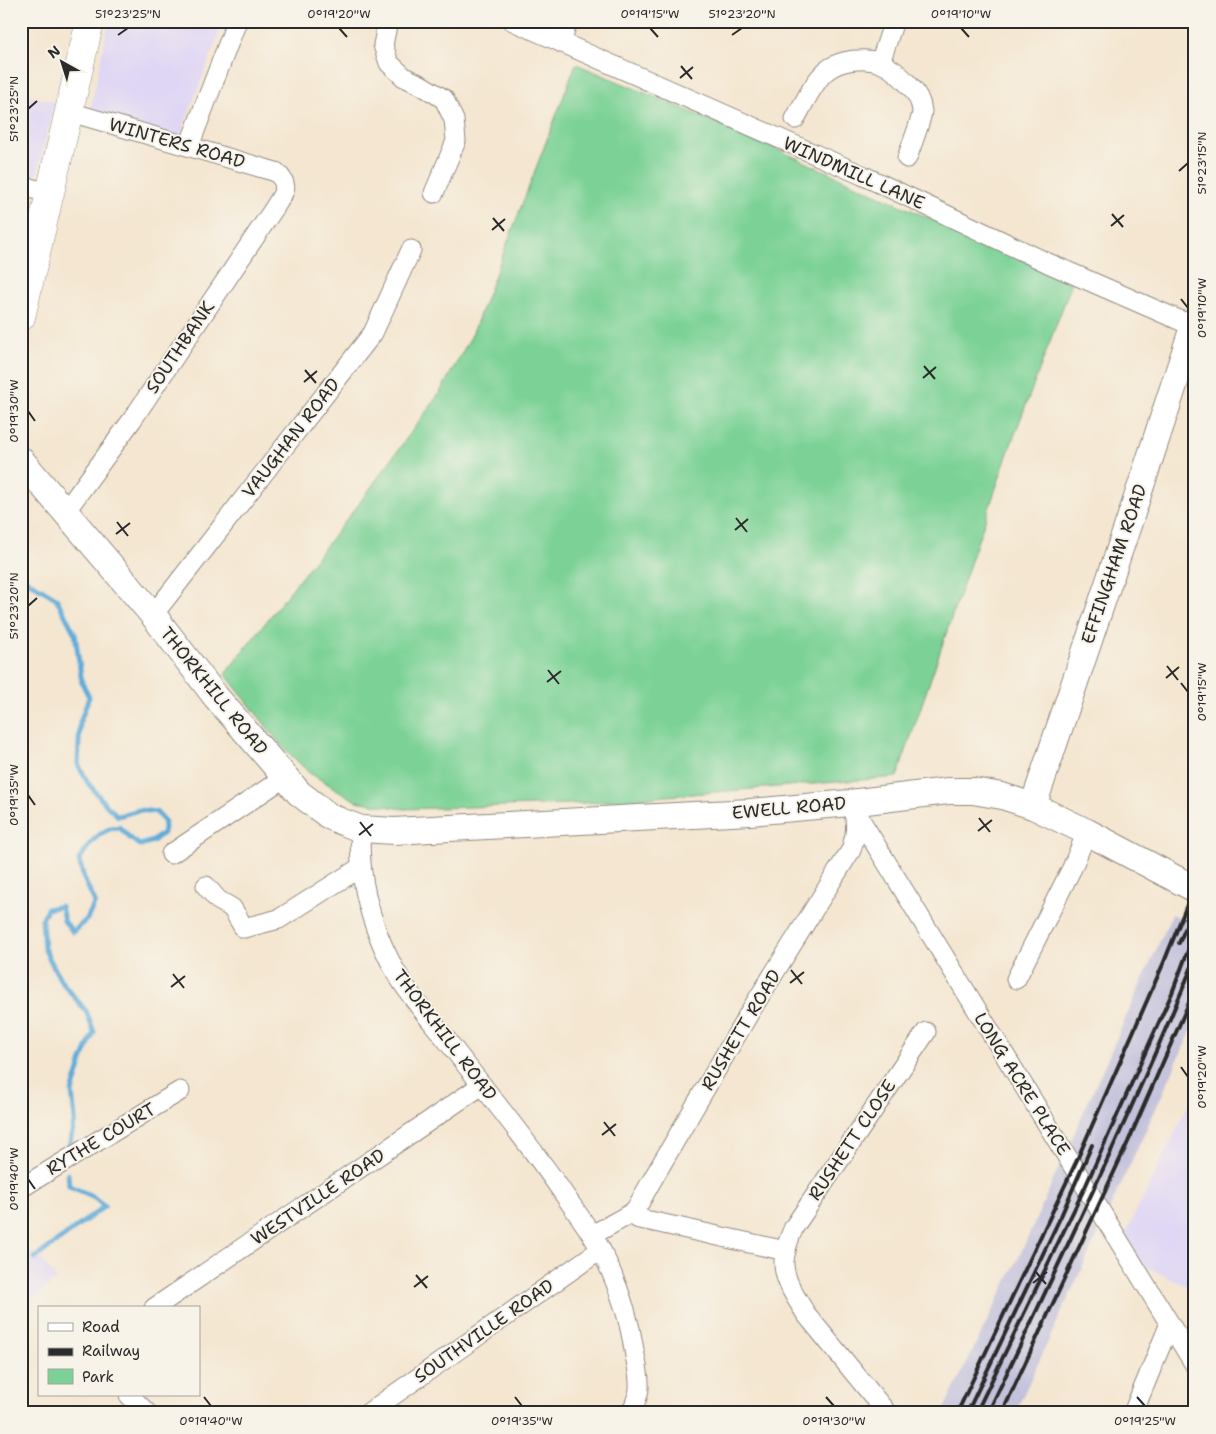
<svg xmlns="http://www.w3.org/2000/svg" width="1216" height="1434" font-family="'Shantell Sans',sans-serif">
<rect width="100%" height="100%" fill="#f7f3e8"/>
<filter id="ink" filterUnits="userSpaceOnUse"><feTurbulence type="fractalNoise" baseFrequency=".02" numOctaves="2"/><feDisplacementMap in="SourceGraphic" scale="10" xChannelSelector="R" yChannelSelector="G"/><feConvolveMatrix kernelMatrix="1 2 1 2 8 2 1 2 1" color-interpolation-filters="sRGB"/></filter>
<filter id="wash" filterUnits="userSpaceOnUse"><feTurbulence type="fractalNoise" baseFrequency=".0096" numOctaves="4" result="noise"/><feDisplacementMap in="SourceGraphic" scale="20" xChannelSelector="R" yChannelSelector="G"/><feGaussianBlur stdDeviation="1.12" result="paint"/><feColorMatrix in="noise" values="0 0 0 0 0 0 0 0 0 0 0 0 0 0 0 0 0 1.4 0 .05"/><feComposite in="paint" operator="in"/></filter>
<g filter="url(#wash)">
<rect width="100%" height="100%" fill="#f4e6d0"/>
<g fill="#dfd5f5">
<polygon points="109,21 224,21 180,136 90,111"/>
<polygon points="21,94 55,102 35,183 21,179"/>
<polygon points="1195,1091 1195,1290 1116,1253"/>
<polygon points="31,1251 39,1259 40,1258 57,1279 21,1310 21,1259"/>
</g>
<polygon fill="#c3c1db" points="1172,914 1195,924 1195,1022 1153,1115 1015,1413 942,1413 1018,1259"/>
<polygon fill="#7cd296" stroke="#547e60" points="576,64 750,137 1072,283 1010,447 897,777 571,804 403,809 356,801 308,772 281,745 225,674 358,505 439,394 472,335"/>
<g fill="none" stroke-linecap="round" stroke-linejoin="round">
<g stroke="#5facd9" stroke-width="5">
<path d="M21,577L56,598L75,634L82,683L89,697L80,722L78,764L88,783L107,806L118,816L139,810L156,812L165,822L163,833L153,841L140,845L131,839L119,827C100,828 88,845 79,860L84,879L95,902L87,919L73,932L64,921L61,906L47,909L42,920L44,948L61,981L86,1011L94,1032L82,1060L72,1092L75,1119L69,1146"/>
<polyline points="35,1258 105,1206 90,1195 69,1186 68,1174"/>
</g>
</g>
</g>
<g filter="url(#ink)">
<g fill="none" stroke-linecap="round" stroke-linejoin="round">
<defs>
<g id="street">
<polyline points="388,21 383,45 389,63 404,77 421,85 444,99 454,120 456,141 434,193"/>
<polyline points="513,21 862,175 1048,263 1195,327"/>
<polyline points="562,43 567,21"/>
<polyline points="880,63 894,21"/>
<path d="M795,119C803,105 814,81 826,71C840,59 865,57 881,63C892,68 900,75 908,84C915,91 921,101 922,111C922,119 910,149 907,158"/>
<polyline points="189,146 237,21"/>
<polyline points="21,186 50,193"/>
<path d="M65,512L132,420L275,207C284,192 291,186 276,172L70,112"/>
<polyline points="153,615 373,333 411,250"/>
<polyline points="850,803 1195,1365"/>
<path d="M361,829C357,874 370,923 391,963C405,991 430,1019 449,1043C486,1091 524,1137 559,1187C573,1208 589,1228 601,1250C617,1282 629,1315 634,1350C636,1362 640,1376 639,1388C639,1395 634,1406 631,1413"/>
<polyline points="171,854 285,777"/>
<polyline points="206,886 218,900 232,908 244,928 279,919 361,867"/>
<polyline points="1016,979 1072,868 1087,832"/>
<polyline points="21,1188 180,1091"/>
<polyline points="630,1214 639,1219 650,1221 786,1251"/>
<path d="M592,1235L630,1214L636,1209L651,1182L751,1010L851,850C855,838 858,823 853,811"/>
<polyline points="154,1308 482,1085"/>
<polyline points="129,1395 147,1413"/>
<polyline points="368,1413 600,1250"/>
<path d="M887,1413L806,1314C797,1299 783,1280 784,1261C785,1249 789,1238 794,1227L926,1032"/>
<polyline points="1133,1413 1168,1328"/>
</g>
<g id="secondary">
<polyline points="21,460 153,615 216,697 299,793 329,816 340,821 361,829 394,831 750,812 850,803 948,791 973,791 1002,796 1033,806 1087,832 1195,889"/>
<polyline points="1033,806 1130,519 1195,321"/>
</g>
<polyline id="primary" points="21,317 90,21"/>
</defs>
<use href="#street" stroke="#90887e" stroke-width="21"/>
<use href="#secondary" stroke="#90887e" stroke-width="28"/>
<use href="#primary" stroke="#90887e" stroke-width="29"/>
<use href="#street" stroke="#fff" stroke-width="19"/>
<use href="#secondary" stroke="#fff" stroke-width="26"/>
<use href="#primary" stroke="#fff" stroke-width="28"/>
<g stroke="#2b2b2b" stroke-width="4">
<polyline points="1179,943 1195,906"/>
<polyline points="957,1413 1076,1162 1164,962 1195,885"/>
<polyline points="967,1413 1061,1216 1092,1145"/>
<polyline points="976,1413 1086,1185 1172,993 1195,932"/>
<path d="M988,1413C1059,1263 1132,1113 1195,959"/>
<polyline points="1002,1413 1128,1142 1195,989"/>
</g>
</g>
</g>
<path fill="none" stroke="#2b2b2b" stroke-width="2" d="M339,28L347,37M650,28L658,37M961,28L969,37M118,35L128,28M732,35L742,28M681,66L692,79M680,78L693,67M28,109L37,101M1179,171L1188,163M1112,214L1123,227M493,218L504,231M1111,226L1124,215M492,230L505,219M1181,299L1188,308M924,366L935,379M305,370L316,383M923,378L936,367M304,382L317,371M28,411L35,421M736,518L747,532M117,522L128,536M735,530L748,519M116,534L130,523M28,606L37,598M1167,666L1178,680M548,670L559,684M1166,678L1179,667M547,682L561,671M1181,683L1188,692M28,795L35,805M979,818L990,832M360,822L371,836M978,831L992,820M359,835L373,824M791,970L802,984M173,974L184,988M790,983L804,972M171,987L185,976M1181,1067L1188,1077M604,1122L615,1136M602,1135L616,1124M28,1179L35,1189M1035,1271L1046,1284M416,1275L427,1288M1033,1283L1047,1272M414,1287L428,1276M204,1397L211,1406M515,1397L522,1406M826,1397L834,1406M1137,1397L1145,1406"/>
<g text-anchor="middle" stroke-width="4" stroke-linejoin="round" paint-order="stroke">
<g font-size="18" fill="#2b2b2b" stroke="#f7f3e8">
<text transform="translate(177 143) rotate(16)" y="6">WINTERS ROAD</text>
<text transform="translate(854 173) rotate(24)" y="6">WINDMILL LANE</text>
<text transform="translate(180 347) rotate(-56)" y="6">SOUTHBANK</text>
<text transform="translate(291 438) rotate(-52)" y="6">VAUGHAN ROAD</text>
<text transform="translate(1114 564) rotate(-71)" y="6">EFFINGHAM ROAD</text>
<text transform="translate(214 691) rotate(51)" y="6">THORKHILL ROAD</text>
<text transform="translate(789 808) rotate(-5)" y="6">EWELL ROAD</text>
<text transform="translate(741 1030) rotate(-59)" y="6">RUSHETT ROAD</text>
<text transform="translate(445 1035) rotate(53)" y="6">THORKHILL ROAD</text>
<text transform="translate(1022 1084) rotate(58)" y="6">LONG ACRE PLACE</text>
<text transform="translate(101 1139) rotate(-31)" y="6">RYTHE COURT</text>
<text transform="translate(852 1140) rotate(-56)" y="6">RUSHETT CLOSE</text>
<text transform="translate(318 1197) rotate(-34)" y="6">WESTVILLE ROAD</text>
<text transform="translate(484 1331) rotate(-35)" y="6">SOUTHVILLE ROAD</text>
</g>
</g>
<rect width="1216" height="1434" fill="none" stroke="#f7f3e8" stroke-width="55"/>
<rect x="38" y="1306" width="162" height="90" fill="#f7f3e8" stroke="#a5a39c"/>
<rect x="48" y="1323" width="25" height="8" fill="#ffffff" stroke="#a5a39c"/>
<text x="82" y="1332" font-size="15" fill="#2b2b2b">Road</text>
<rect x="48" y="1348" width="25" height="8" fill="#2b2b2b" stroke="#a5a39c"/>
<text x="82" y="1356" font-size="15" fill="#2b2b2b">Railway</text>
<rect x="48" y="1369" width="25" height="15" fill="#7cd296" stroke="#a5a39c"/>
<text x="82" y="1382" font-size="15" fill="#2b2b2b">Park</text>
<g transform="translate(62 62) rotate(321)" stroke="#f7f3e8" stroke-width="4" paint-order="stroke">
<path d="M0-4L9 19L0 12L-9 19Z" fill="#2b2b2b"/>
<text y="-8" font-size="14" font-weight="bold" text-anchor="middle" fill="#2b2b2b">N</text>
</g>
<rect x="28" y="28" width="1160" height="1378" fill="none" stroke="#2b2b2b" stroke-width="2"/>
<g font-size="12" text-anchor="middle" fill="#2b2b2b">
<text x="128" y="18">51°23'25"N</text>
<text x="339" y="18">0°19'20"W</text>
<text x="650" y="18">0°19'15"W</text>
<text x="742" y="18">51°23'20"N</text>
<text x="961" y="18">0°19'10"W</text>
<text transform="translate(14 109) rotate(-90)" y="4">51°23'25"N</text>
<text transform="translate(1202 163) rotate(-90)" y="4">51°23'15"N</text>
<text transform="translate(1202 308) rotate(-90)" y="4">0°19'10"W</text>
<text transform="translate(14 411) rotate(-90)" y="4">0°19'30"W</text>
<text transform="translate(14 606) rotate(-90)" y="4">51°23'20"N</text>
<text transform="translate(1202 692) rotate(-90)" y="4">0°19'15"W</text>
<text transform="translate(14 795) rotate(-90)" y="4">0°19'35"W</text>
<text transform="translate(1202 1077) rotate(-90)" y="4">0°19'20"W</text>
<text transform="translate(14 1179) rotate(-90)" y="4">0°19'40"W</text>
<text x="211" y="1425">0°19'40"W</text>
<text x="522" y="1425">0°19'35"W</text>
<text x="834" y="1425">0°19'30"W</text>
<text x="1145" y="1425">0°19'25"W</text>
</g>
</svg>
